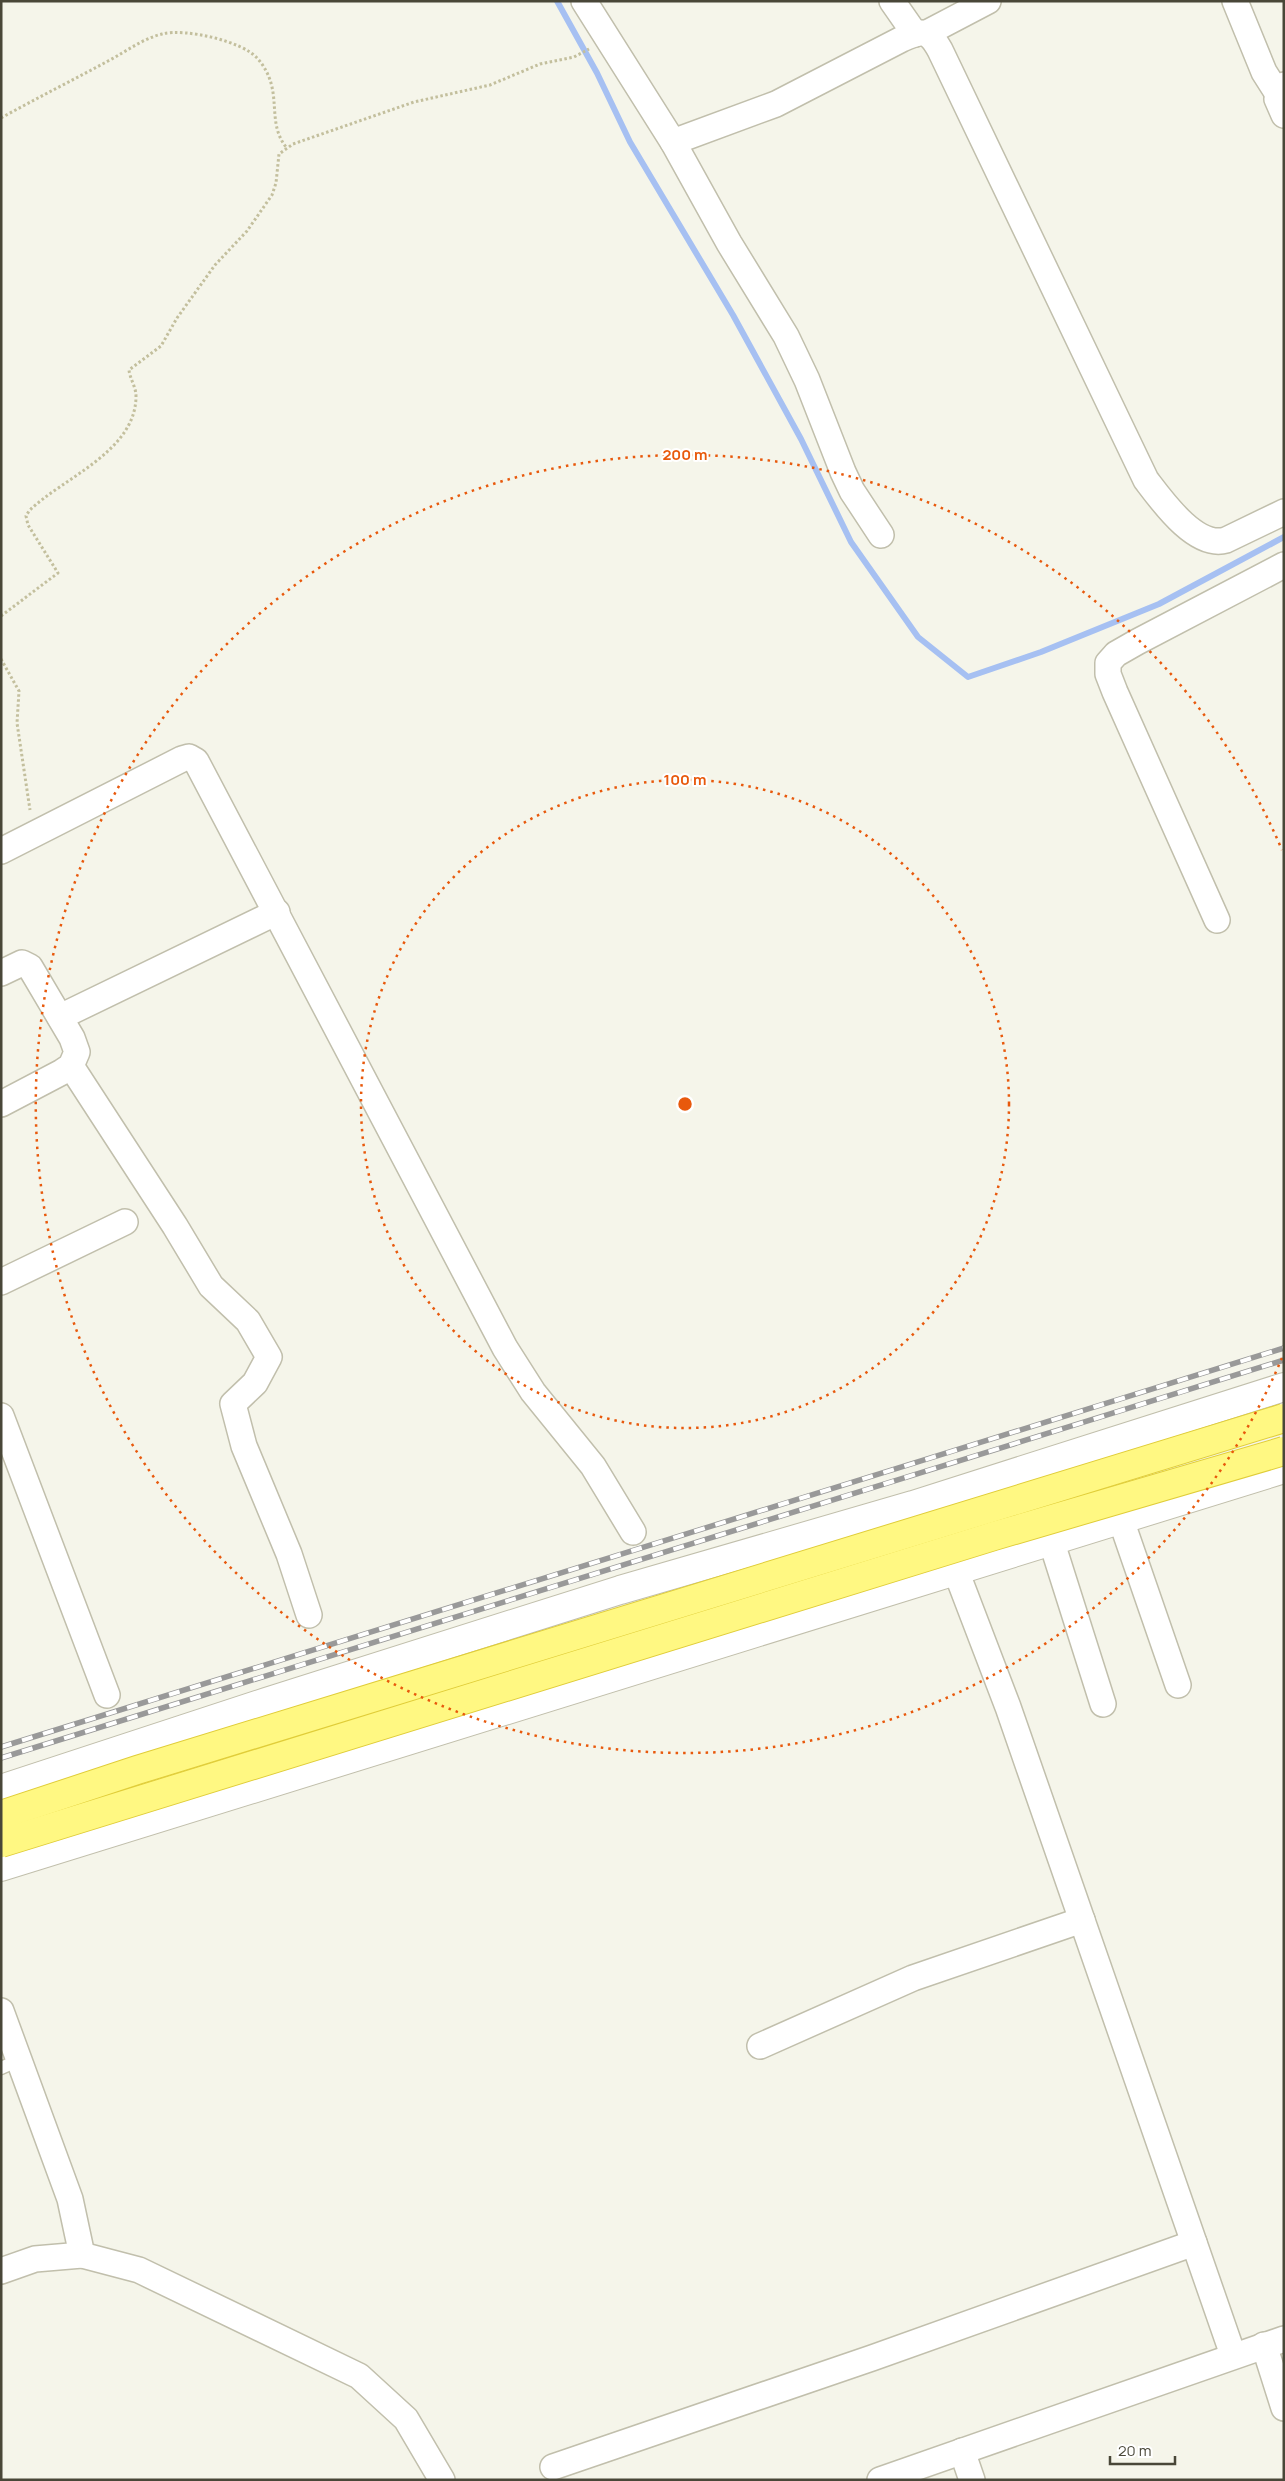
<svg xmlns="http://www.w3.org/2000/svg" width="1285" height="2481" font-family="Manrope,sans-serif">
<rect width="100%" height="100%" fill="#f5f5ea"/>
<g fill="none" stroke-linecap="round" stroke-linejoin="round">
<polyline stroke="#a6c0f2" stroke-width="6" points="557,1 597,73 630,142 733,315 801,439 851,542 918,637 968,677 1041,652 1159,604 1284,537"/>
<defs>
<polyline id="service" points="1,2068 19,2060"/>
<g id="minor">
<polyline points="584,1 673,142 729,243 786,336 807,380 843,472 852,491 881,535"/>
<polyline points="892,1 915,34"/>
<polyline points="1235,1 1264,72 1278,94"/>
<polyline points="927,33 988,1"/>
<polyline points="1284,85 1277,99 1284,115"/>
<path d="M673,142L776,104L902,39C923,30 928,29 940,50L1146,480C1162,501 1196,549 1226,540L1284,512"/>
<polyline points="1,851 182,759 189,757 196,761 505,1348 533,1392 593,1466 633,1532"/>
<polyline points="1217,920 1115,692 1108,674 1108,663 1116,654 1137,642 1284,565"/>
<polyline points="1,973 22,963 30,967 72,1038 77,1052 71,1066 62,1072 1,1104"/>
<polyline points="60,1017 277,912"/>
<polyline points="71,1066 175,1226 211,1286 248,1321 269,1357 255,1383 233,1404 244,1446 289,1554 309,1615"/>
<polyline points="1,1282 125,1222"/>
<polyline points="1,1416 107,1695"/>
<polyline points="1121,1520 1178,1685"/>
<polyline points="1045,1521 1103,1704"/>
<polyline points="956,1571 1008,1707 1233,2355"/>
<polyline points="1,2011 70,2199 82,2255 139,2270 359,2376 406,2419 442,2480"/>
<polyline points="760,2046 913,1978 1082,1920"/>
<polyline points="1,2271 35,2259 82,2255"/>
<polyline points="1264,2345 1284,2408"/>
<polyline points="962,2451 972,2480"/>
<polyline points="553,2467 872,2358 1194,2243"/>
<polyline points="880,2480 1284,2339"/>
</g>
<g id="tertiary">
<polyline points="1,1789 266,1702 620,1590 913,1505 1284,1387"/>
<polyline points="1,1867 1284,1469"/>
</g>
</defs>
<use href="#service" stroke="#c1bfac" stroke-width="15"/>
<use href="#minor" stroke="#c1bfac" stroke-width="28"/>
<use href="#tertiary" stroke="#c1bfac" stroke-width="30"/>
<g stroke="#c3bf9d" stroke-width="3" stroke-dasharray="2.5 2.5" stroke-linecap="butt">
<path d="M1,118C37,98 73,80 108,61C127,51 142,39 162,34C185,28 243,41 258,59C285,91 265,120 286,147"/>
<path d="M1,616L58,573L28,525L26,516L29,511C62,478 136,452 136,396C136,387 130,379 129,370L161,346L177,318L215,265L247,231L272,195L276,183L279,154L293,144L414,102L490,85L540,64L574,57L589,49"/>
<polyline points="1,659 19,691 17,723 30,810"/>
</g>
<use href="#service" stroke="#fff" stroke-width="12"/>
<use href="#minor" stroke="#fff" stroke-width="25"/>
<use href="#tertiary" stroke="#fff" stroke-width="28"/>
<defs>
<g id="rail">
<polyline points="1,1747 1284,1348"/>
<polyline points="1,1758 1284,1360"/>
</g>
</defs>
<use href="#rail" stroke="#999" stroke-width="5.5"/>
<use href="#rail" stroke="#fff" stroke-width="4" stroke-dasharray="11" stroke-linecap="butt"/>
<defs>
<g id="trunk-bridge">
<polyline points="1,1815 137,1770 1284,1418"/>
<polyline points="1,1843 994,1536 1284,1451"/>
</g>
</defs>
<use href="#trunk-bridge" stroke="#e0cd39" stroke-width="30" stroke-linecap="butt"/>
<use href="#trunk-bridge" stroke="#fff882" stroke-width="28"/>
</g>
<g fill="none" stroke="#e8590c" stroke-width="2.5" stroke-dasharray="2.5 5">
<circle cx="685" cy="1104" r="324"/>
<path d="M1282 1358A649 649 0 1 1 1282 850"/>
</g>
<circle cx="685" cy="1104" r="8" fill="#e8590c" stroke="#fff" stroke-width="2.5"/>
<g font-size="15" text-anchor="middle" font-weight="bold" fill="#e8590c" stroke="#fff" stroke-width="4" stroke-linejoin="round" paint-order="stroke">
<text x="685" y="460">200 m</text>
<text x="685" y="785">100 m</text>
</g>
<rect width="1285" height="2481" fill="none" stroke="#494738" stroke-width="5"/>
<path d="M1110 2456v8h65v-8" fill="none" stroke="#494738" stroke-width="2.5"/>
<text x="1118" y="2456" font-size="15" fill="#494738" stroke="#ffffff" stroke-width="4" paint-order="stroke">20 m</text>
</svg>
